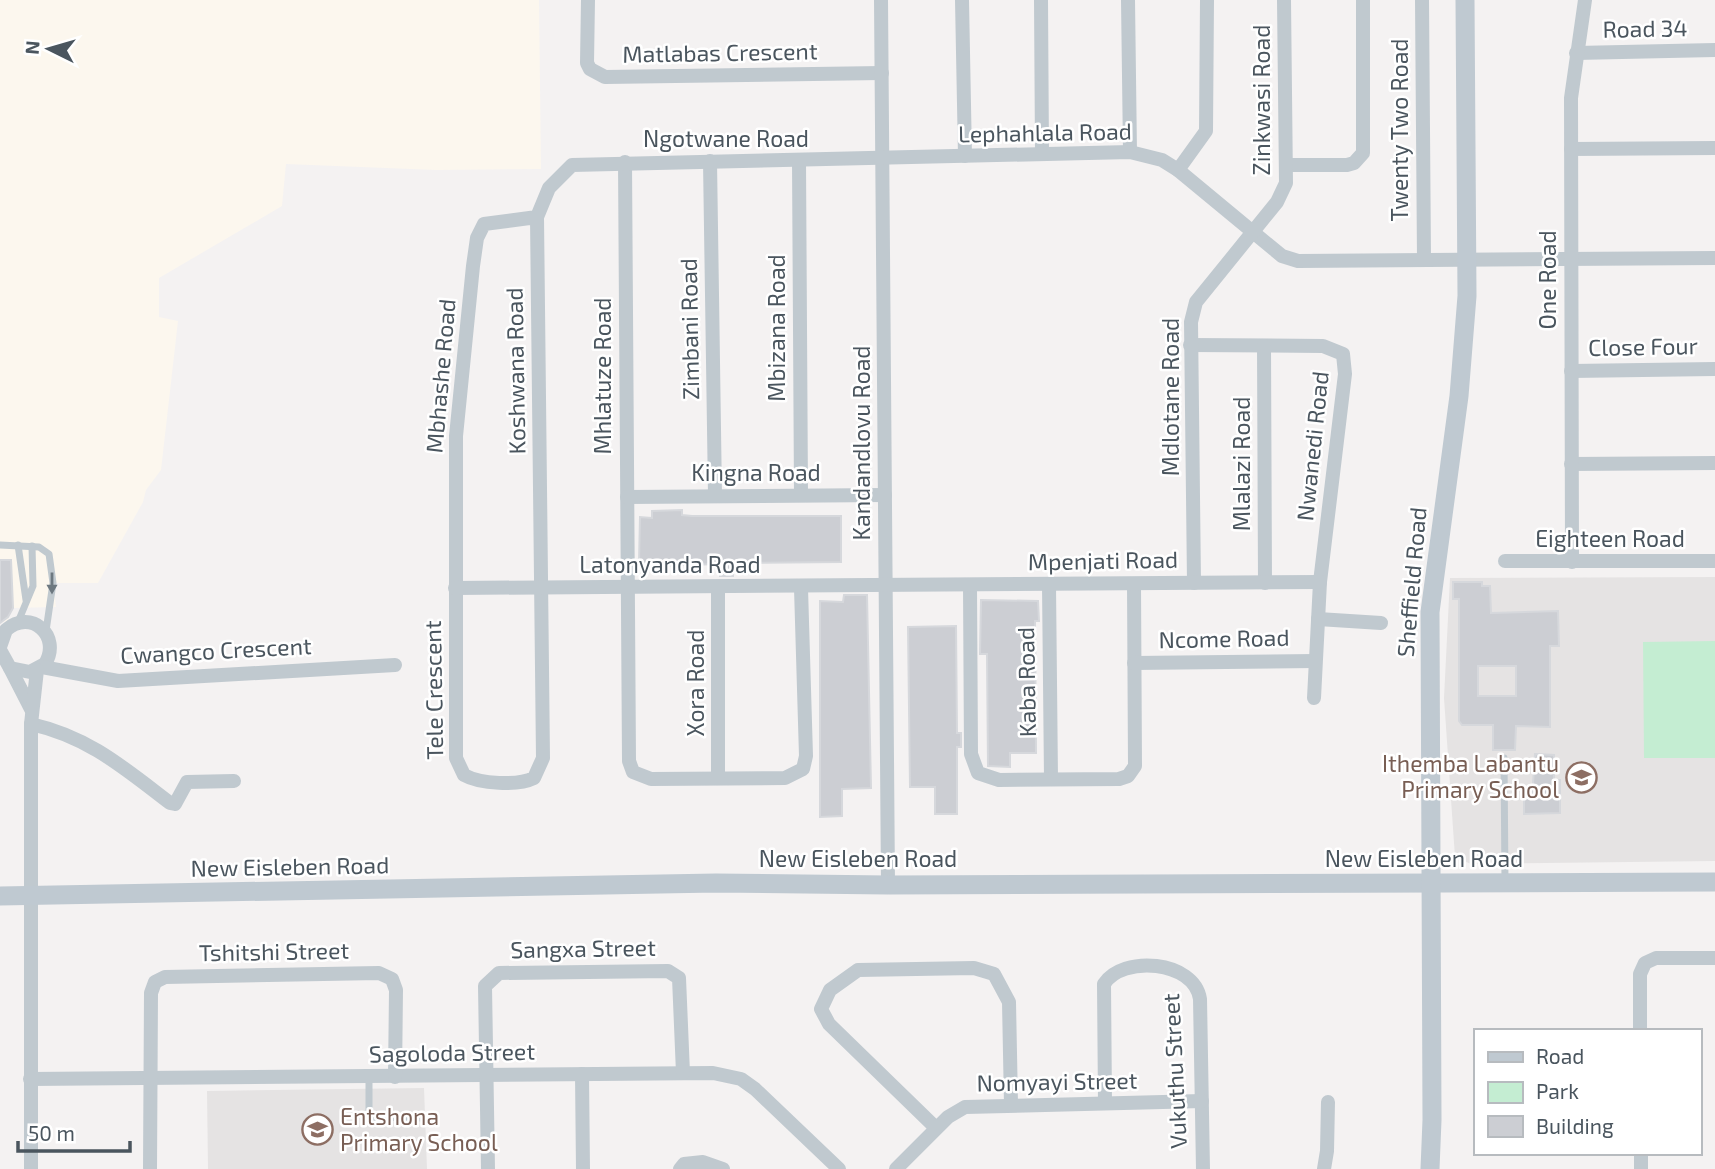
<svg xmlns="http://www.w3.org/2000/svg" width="1715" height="1169" font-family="'Exo 2',sans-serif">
<rect width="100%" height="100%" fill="#f4f2f2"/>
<polygon fill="#fcf7ee" points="0,0 539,0 541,169 436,170 286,164 282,206 159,278 159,317 178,321 161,470 146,490 143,502 98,583 53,583 56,607 13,608 7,621 0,623"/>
<g fill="#e5e3e3">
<polygon points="1715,577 1715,861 1471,864 1455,857 1444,698 1450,578"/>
<polygon points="424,1088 427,1169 208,1169 207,1091"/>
</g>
<polygon fill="#c4edd2" points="1715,641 1715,758 1644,758 1643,642"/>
<g fill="#ccced3" stroke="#d6d8dc" stroke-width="2" fill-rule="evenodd">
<polygon points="682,510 682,515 692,516 841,516 841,562 733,563 733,576 720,576 720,564 652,566 639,563 640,517 652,518 652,511"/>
<polygon points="0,560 11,560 13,608 8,617 0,623"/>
<path d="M1453,582H1482V586H1490L1491,613L1558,611L1559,646H1550V727L1516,726L1515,750H1493V725H1462L1459,721V599H1453ZM1478,666H1516V696H1478Z"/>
<polygon points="844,595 867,595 871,788 842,789 842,816 820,817 820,601 843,602"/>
<polygon points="981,600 1038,601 1039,621 1035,621 1036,753 1010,753 1010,767 988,766 987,654 980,654"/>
<polygon points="956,626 957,733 961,733 961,747 957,747 957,814 935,814 935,787 910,787 908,627"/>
<polygon points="1535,754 1554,755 1554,780 1560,780 1560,813 1524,814 1524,798 1532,798"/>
</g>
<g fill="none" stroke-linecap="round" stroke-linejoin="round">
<g stroke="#c0c9cf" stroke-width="7">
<polyline points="0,545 39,547 49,554 53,583 46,631"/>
<polyline points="18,545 26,600"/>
<polyline points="18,622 33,586 32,546"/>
<polyline points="1504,758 1505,883"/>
<polyline points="369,1077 369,1117 422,1118"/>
</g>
<g stroke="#c0c9cf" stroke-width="14">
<polyline points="588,0 587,63 590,69 605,77 882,73"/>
<polyline points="881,0 888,885"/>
<polyline points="962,0 965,156"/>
<polyline points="1041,0 1042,153"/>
<polyline points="1128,0 1130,152"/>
<polyline points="1422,0 1424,260"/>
<polyline points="1576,53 1715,50"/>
<polyline points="1571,149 1715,148"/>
<polyline points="710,161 715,495"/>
<polyline points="799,161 801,494"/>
<polyline points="625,162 629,761 633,772 651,779 785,778 803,769 806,756 801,588"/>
<polyline points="1287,165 1347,165 1354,163 1363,153 1363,0"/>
<polyline points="1178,170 1206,131 1207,0"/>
<path d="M537,217L484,224L477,238L473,266L456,436V758L464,775C480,784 518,786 534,778L543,758L537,217L549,188L572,165L1130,152L1162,160L1178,170L1282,256L1298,261L1715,258"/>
<polyline points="1190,345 1323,346 1343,354 1345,374 1320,582 1314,698"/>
<polyline points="1264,346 1265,583"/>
<polyline points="1571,371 1715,369"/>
<polyline points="1571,464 1715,463"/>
<polyline points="627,497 885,495"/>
<polyline points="1505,561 1715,561"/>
<polyline points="1572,562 1571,98 1585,0"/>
<polyline points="1194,583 1191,322 1196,302 1277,202 1286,183 1284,0"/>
<polyline points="1049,585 1051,779"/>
<polyline points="970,586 971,754 978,773 999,780 1119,779 1128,776 1135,766 1134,584"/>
<polyline points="455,588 1320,582"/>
<polyline points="718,588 718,777"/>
<polyline points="1318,619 1381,623"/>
<path d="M0,647L6,630C31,608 62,636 45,664L30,672L10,668L0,650"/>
<polyline points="1134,663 1315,661"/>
<polyline points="42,667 118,681 395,665"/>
<polyline points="10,668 31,709"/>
<path d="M31,724C89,737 124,768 170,803L175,804L187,782L234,781"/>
<polyline points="1640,1031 1640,974 1645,963 1656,958 1715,958"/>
<polyline points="582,1074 583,1169"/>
<polyline points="30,1079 713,1073 741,1079 755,1089 839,1169"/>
<path d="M1105,1103L1104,984C1122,955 1194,960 1200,999L1203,1169"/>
<polyline points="936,1128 829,1024 821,1009 830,990 858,970 974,968 994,974 1009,1002 1011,1104"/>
<polyline points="1641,1153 1641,1169"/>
<polyline points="31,1169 31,724 37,670"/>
<polyline points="150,1169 151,993 155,982 165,977 379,973 392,979 396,990 395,1077"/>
<polyline points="488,1169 485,986 499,973 668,971 679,978 683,1073"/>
<polyline points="680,1169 684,1164 703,1162 723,1169"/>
<polyline points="896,1169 948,1117 965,1107 1202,1101"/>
<polyline points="1324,1169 1327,1151 1328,1102"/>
</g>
<g stroke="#bfc9d1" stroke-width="19">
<polyline points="0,896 716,883 888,885 1715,882"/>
<polyline points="1430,1169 1432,1120 1430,612 1459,396 1467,296 1465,0"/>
</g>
</g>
<defs><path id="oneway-solid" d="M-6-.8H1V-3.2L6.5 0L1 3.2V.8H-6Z" transform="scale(1.75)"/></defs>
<use fill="#6d7880" href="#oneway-solid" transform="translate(52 583) rotate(90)"/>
<defs>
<symbol id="school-ring" viewBox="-11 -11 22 22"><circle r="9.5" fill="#fff" stroke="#8d6e63" stroke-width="1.5"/><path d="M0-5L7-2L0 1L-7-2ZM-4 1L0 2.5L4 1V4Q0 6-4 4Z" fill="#8d6e63"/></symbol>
</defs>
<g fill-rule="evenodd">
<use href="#school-ring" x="1564" y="760" width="35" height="35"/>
<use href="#school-ring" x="300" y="1112" width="35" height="35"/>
</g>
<g text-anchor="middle" stroke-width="5" stroke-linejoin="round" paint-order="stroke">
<g font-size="23" fill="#4a555e" stroke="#fff">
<text transform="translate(1645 29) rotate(-1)" y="8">Road 34</text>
<text transform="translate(720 53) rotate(-1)" y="8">Matlabas Crescent</text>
<text transform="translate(1262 100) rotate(-90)" y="8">Zinkwasi Road</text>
<text transform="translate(1400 130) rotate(-90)" y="8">Twenty Two Road</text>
<text transform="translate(1045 133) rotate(-1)" y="8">Lephahlala Road</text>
<text x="726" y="147">Ngotwane Road</text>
<text transform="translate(1548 280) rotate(-90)" y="8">One Road</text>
<text transform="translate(777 328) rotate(-90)" y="8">Mbizana Road</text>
<text transform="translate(690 329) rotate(-91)" y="8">Zimbani Road</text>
<text transform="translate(1643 347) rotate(-1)" y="8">Close Four</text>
<text transform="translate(516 371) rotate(-91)" y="8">Koshwana Road</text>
<text transform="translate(441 376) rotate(-85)" y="8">Mbhashe Road</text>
<text transform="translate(603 376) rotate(-90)" y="8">Mhlatuze Road</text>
<text transform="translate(1171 397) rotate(-90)" y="8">Mdlotane Road</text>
<text transform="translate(862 443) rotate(-90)" y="8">Kandandlovu Road</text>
<text transform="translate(1313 446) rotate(-84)" y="8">Nwanedi Road</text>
<text transform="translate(1242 464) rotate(-90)" y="8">Mlalazi Road</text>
<text x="756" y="481">Kingna Road</text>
<text x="1610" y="547">Eighteen Road</text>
<text transform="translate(1103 561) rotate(-1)" y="8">Mpenjati Road</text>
<text x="670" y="573">Latonyanda Road</text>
<text transform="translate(1412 582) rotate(-85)" y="8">Sheffield Road</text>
<text transform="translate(1224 639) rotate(-1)" y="8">Ncome Road</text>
<text transform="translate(216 651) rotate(-3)" y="8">Cwangco Crescent</text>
<text transform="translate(1027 682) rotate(-91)" y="8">Kaba Road</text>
<text transform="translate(696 683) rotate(-90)" y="8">Xora Road</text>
<text transform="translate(434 690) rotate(-91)" y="8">Tele Crescent</text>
<text x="858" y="867">New Eisleben Road</text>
<text x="1424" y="867">New Eisleben Road</text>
<text transform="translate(290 867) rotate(-1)" y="8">New Eisleben Road</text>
<text transform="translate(583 949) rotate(-1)" y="8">Sangxa Street</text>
<text transform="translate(274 952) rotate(-1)" y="8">Tshitshi Street</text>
<text transform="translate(452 1053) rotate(-1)" y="8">Sagoloda Street</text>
<text transform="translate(1175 1071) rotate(-93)" y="8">Vukuthu Street</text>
<text transform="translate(1057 1082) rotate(-1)" y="8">Nomyayi Street</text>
</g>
<g font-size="23" fill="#785e54" stroke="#fff" text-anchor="end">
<text x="1559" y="772">Ithemba Labantu<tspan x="1559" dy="26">Primary School</tspan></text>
<text x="340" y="1125" text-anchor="start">Entshona<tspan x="340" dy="26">Primary School</tspan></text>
</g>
</g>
<rect x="1474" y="1029" width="228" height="126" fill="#ffffff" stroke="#b7bbbf" stroke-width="2"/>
<rect x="1488" y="1052" width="35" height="10" fill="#bfc9d1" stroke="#b7bbbf" stroke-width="2"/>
<text x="1536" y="1064" font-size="21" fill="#4a555e">Road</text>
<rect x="1488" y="1082" width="35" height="21" fill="#c4edd2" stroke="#b7bbbf" stroke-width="2"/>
<text x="1536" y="1099" font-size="21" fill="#4a555e">Park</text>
<rect x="1488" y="1116" width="35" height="21" fill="#ccced3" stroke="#b7bbbf" stroke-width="2"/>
<text x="1536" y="1134" font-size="21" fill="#4a555e">Building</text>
<g transform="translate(49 49) rotate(275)" stroke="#ffffff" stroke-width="5" paint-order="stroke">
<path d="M0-5L12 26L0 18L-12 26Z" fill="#4a555e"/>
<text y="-10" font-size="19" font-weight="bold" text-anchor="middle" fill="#4a555e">N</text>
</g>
<path d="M18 1141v10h112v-10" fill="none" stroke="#4a555e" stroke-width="3.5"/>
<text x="28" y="1141" font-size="21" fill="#4a555e" stroke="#ffffff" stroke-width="5" paint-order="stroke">50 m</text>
</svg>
